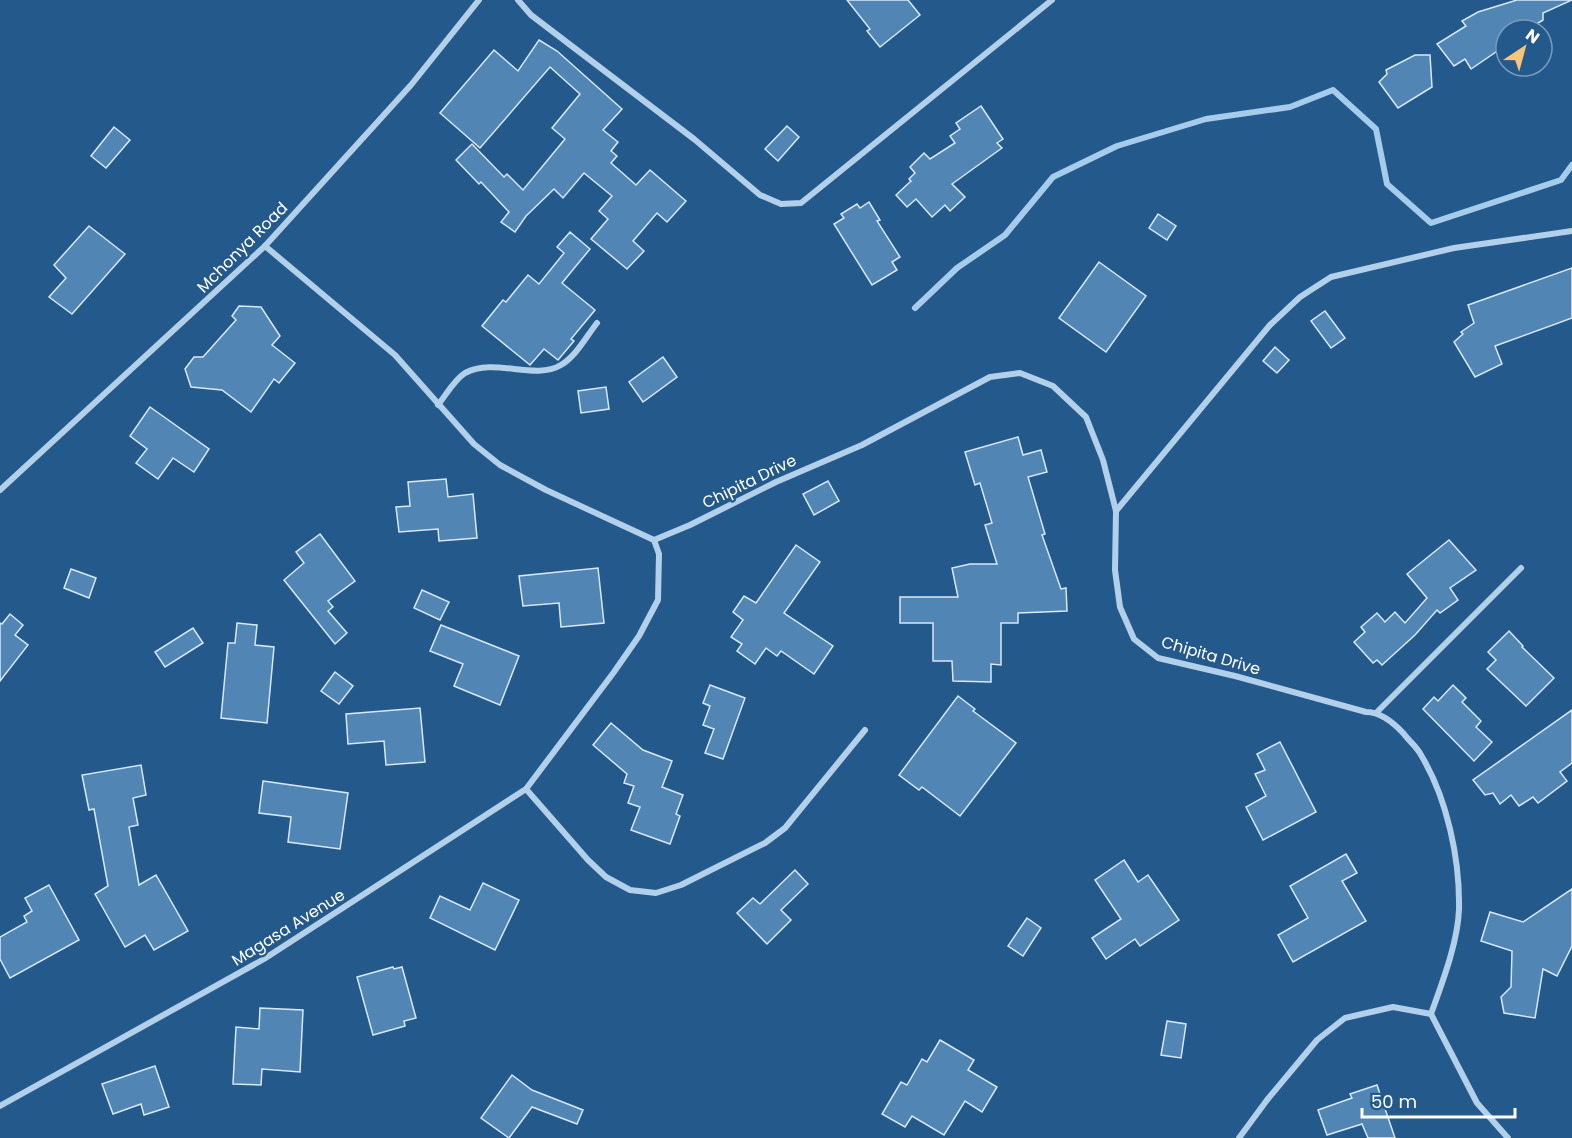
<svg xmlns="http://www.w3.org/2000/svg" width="1572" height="1138" font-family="Poppins,sans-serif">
<rect width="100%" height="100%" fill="#24598b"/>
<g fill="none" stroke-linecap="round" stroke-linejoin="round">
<polyline stroke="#a6cceb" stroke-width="6" points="915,308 957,268 1005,235 1053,177 1117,146 1206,119 1290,107 1333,90 1376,129 1387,184 1431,223 1561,180 1572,165"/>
</g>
<g fill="#5185b4" stroke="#d7e8f8" stroke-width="1.5">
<polygon points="847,0 908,0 920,15 880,47 867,31 870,29"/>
<polygon points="1517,0 1572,0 1543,13 1543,20 1527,30 1506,30 1506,45 1471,69 1465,59 1454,66 1437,44 1466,26 1462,21 1478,12"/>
<polygon points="539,40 557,51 622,109 603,130 618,142 611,151 617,156 611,163 636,185 650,170 686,201 667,222 657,213 633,241 644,251 627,269 591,239 608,219 599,211 612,196 584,173 563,198 554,189 526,216 515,232 501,222 509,212 481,182 479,184 456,160 472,144 504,177 507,174 523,190 565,139 552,128 580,94 550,67 480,148 440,113 494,50 518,71"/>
<polygon points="1415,55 1430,55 1432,87 1398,108 1379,82 1387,74 1386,70"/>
<polygon points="981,106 1003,139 997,143 1002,148 952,184 965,197 950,211 945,205 932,217 916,199 907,207 896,195 911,181 909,179 915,173 910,167 924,153 930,159 955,143 950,136 960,129 956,123"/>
<polygon points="787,126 799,137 778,161 765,149"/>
<polygon points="114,127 130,140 106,168 91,156"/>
<polygon points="869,202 880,220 877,221 900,257 892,262 897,270 872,285 834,224 844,218 841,214 857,204 860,208"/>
<polygon points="1158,214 1176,226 1167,240 1149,228"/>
<polygon points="89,226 125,254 72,314 49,297 66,278 54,265"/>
<polygon points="570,232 590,249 562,283 595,310 571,339 574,341 558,360 544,349 530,365 482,326 503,300 506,302 528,275 539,284 564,253 557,247"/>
<polygon points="1099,262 1146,296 1106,352 1059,318"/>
<polygon points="1572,268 1572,318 1495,346 1502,364 1475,377 1454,342 1463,334 1461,332 1474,323 1468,305"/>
<polygon points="239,306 261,307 280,336 272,345 295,363 279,383 274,379 251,412 222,390 191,387 185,369 194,357 203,357 236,320 232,316"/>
<polygon points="1325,311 1345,338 1331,348 1311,321"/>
<polygon points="1275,347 1289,360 1277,373 1263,361"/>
<polygon points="663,357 677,377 643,402 629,382"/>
<polygon points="606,387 609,409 581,413 578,391"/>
<polygon points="150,407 209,449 194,472 173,458 158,479 136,463 147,449 130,436"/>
<polygon points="1018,437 1023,455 1041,450 1047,472 1028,477 1045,534 1042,535 1061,589 1066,588 1067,611 1018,613 1018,623 1001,623 1001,665 991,664 991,682 953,681 952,661 933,661 933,623 900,623 900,597 958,597 952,568 970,564 997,564 985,525 992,523 980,483 975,485 965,452"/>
<polygon points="446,479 448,497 473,494 477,538 439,541 438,529 399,532 396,507 410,506 408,482"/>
<polygon points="828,481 839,501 814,515 803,494"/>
<polygon points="320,534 355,581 328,601 333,607 328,611 347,633 335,644 284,580 304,563 296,552"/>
<polygon points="1449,540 1476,570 1450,588 1458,600 1440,613 1437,610 1415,635 1382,665 1377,660 1373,663 1354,642 1365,632 1361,627 1377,613 1385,622 1395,612 1405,623 1427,598 1407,574"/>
<polygon points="796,545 820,562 784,613 833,646 814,674 781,651 777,656 766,648 755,664 737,651 742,644 731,637 743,620 733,612 744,596 756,603"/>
<polygon points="598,568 604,623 561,627 559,603 523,606 519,576"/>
<polygon points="71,569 96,578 89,598 64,588"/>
<polygon points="422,590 449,602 440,620 414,608"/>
<polygon points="10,614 23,625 15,635 28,645 0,681 0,623 2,624"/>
<polygon points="237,623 257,625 255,645 274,647 267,723 221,718 228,643 235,643"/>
<polygon points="441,625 519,656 500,705 454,686 463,664 430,651"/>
<polygon points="193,628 203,643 165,667 155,652"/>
<polygon points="1509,631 1523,646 1522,647 1554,678 1526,706 1487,669 1496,660 1488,652"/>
<polygon points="335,672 353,686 339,704 321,691"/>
<polygon points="710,685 745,698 723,759 705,753 714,729 703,725 710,706 703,703"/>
<polygon points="1453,685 1466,698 1462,702 1481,721 1476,727 1492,742 1474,761 1423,709 1434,697 1438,701"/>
<polygon points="958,696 975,709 973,711 1016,743 960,816 922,787 919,790 899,775"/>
<polygon points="420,708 425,762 386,765 384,741 348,744 346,714"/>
<polygon points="1572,710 1572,763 1560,772 1567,781 1538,803 1533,797 1519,806 1511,795 1500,804 1493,793 1485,795 1473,780"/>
<polygon points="611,723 643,750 672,761 662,787 683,795 676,814 680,816 670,844 631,830 640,807 628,803 634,786 624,783 627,774 593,745"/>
<polygon points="1280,742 1316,812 1263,840 1246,807 1266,796 1255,774 1265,770 1257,754"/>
<polygon points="141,765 146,795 133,798 138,825 129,827 139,885 156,875 188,931 154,950 145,935 125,947 95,894 108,886 94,809 89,810 82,775"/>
<polygon points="263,781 348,793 340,849 288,842 291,817 259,813"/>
<polygon points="1346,854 1357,873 1342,881 1366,921 1293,962 1278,935 1308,918 1290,886"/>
<polygon points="1124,860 1138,882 1148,875 1179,920 1140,946 1135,939 1106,959 1092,938 1121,919 1095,880"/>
<polygon points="795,870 808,884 781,910 791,920 767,944 737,913 753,898 760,904"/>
<polygon points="483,883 519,900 495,950 430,918 440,896 470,910"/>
<polygon points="49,885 79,940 10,978 0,959 0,937 27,922 24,916 32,911 25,898"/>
<polygon points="1572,889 1572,946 1557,976 1543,969 1535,1018 1504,1013 1501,997 1511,987 1512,951 1481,941 1490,912 1523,922"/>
<polygon points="1027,918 1041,928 1023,956 1008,946"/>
<polygon points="393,967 394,969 402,967 416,1018 404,1021 405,1026 373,1035 357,977"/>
<polygon points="260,1008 303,1010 300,1072 262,1069 261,1085 233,1084 236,1027 259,1029"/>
<polygon points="1167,1021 1186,1024 1181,1058 1161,1055"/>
<polygon points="940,1040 974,1060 968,1070 997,1087 982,1112 965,1101 944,1135 912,1116 905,1127 882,1114 901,1082 907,1085 922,1059 927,1062"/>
<polygon points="155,1066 169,1107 144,1115 141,1104 113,1114 102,1084"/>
<polygon points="512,1075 532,1090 583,1110 577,1124 532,1107 509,1138 481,1118"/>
<polygon points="1377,1085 1395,1138 1368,1138 1362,1124 1327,1135 1318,1110 1352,1098 1350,1094"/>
</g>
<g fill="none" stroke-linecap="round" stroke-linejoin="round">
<g stroke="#b2d0ea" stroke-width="6">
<polyline points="518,0 531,15 694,139 760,195 781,204 801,203 1052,0"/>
<path d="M438,405C446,395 454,380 465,373C495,357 534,381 561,365C576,356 586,337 597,323"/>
<polyline points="0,490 265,246 411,85 479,0"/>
<polyline points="1116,511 1270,325 1300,297 1331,277 1454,248 1572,231"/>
<path d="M654,540L690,525L776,482L862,445L990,377L1020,373L1053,386L1086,417L1103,460L1116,511L1115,570L1120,607L1134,639L1158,658L1235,676L1366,712C1381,712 1394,723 1404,734C1409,741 1417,747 1421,755C1447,798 1460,859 1459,909C1458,942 1442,983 1431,1014"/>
<polyline points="1377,712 1521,568"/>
<polyline points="526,789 588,860 606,877 630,890 656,893 681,885 765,843 785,828 865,730"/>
<polyline points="0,1106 264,959 526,789 614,672 639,636 658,600 659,554 654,540 546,490 500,465 474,444 395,355 265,246"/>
<polyline points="1239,1138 1267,1100 1317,1040 1345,1018 1393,1007 1431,1014 1477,1103 1508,1138"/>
</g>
</g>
<g text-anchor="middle" stroke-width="4.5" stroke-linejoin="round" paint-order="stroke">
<g font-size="16" fill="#fff" stroke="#24598b">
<text transform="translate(242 247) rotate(-45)" y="6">Mchonya Road</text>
<text transform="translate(749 481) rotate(-26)" y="6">Chipita Drive</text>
<text transform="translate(1211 655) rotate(16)" y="6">Chipita Drive</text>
<text transform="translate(288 927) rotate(-32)" y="6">Magasa Avenue</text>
</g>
</g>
<g transform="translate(1524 48) rotate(36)"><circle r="28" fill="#24598b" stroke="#7c9bb9" stroke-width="1.5"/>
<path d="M0-4.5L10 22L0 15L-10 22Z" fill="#f5c676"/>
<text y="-9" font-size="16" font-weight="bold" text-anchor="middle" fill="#ffffff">N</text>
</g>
<path d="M1362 1108v9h153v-9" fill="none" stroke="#ffffff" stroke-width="3"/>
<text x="1371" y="1108" font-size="18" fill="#ffffff" stroke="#24598b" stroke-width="4.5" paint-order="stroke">50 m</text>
</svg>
